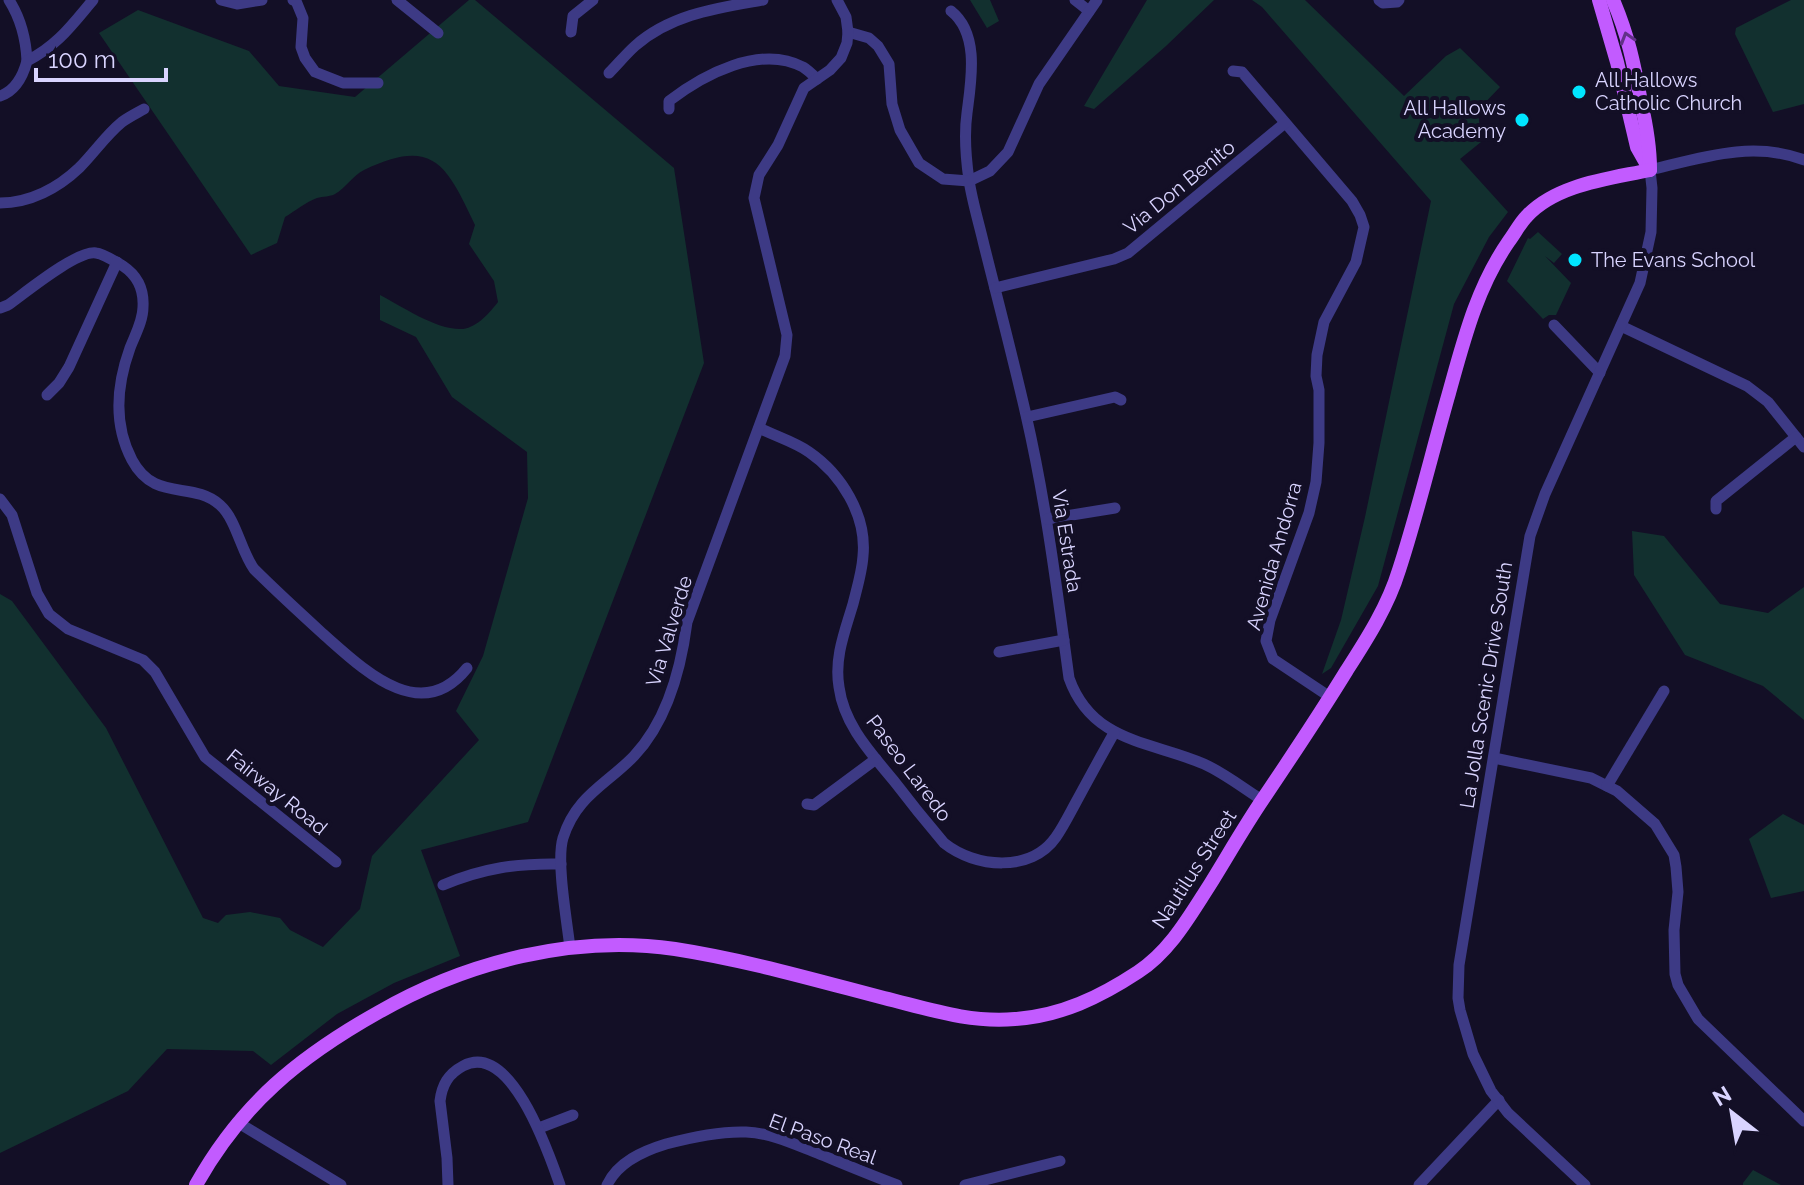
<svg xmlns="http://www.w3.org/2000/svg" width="1804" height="1185" font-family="Raleway,sans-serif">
<rect width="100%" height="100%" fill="#130f26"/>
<g fill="#12302f">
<path d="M469,0H475L674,168L704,363L528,822L421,850L460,956L394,983L337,1014L271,1065L253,1051L167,1049L128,1091L0,1153V594L12,601L106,728L203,918L218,923L226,915L250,912L280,918L290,930L323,947L360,909L372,856L479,740L456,711L483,656L528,498L527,452L452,397L416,337L380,320V295C403,307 438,331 463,329C478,327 490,312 498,302L494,281L469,244L475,225C447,166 434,136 364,170C352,176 346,188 335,194C330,197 323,196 317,198C306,202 295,211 285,217L277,243L251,255L99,33L138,10L249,51L279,86L355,97Z"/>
<polygon points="970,0 990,0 999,21 987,28"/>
<polygon points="1147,0 1214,0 1166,46 1094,109 1084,106"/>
<polygon points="1252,0 1305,0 1404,96 1446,56 1460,48 1500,87 1478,110 1481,142 1460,159 1508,212 1489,237 1454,304 1378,586 1331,668 1322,674 1341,620 1365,517 1431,201 1262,7"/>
<polygon points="1791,0 1804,0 1804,104 1773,112 1735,34 1736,28"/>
<polygon points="1538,232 1562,254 1554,263 1545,256 1571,283 1556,315 1549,315 1543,319 1507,281 1528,238 1530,239"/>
<polygon points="1632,531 1664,536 1720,604 1768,613 1804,587 1804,720 1763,686 1685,655 1634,575"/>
<polygon points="1783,814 1804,825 1804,891 1771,898 1749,839"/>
<polygon points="1753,1170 1781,1185 1743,1185 1743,1183"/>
</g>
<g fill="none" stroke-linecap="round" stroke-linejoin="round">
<g stroke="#3d3a85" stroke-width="11">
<path d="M9,0C21,19 26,38 27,61"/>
<polyline points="221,0 237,4 262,0"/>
<polyline points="293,0 296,1 303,18 301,47 305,58 315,72 343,83 378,83"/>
<polyline points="397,0 438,33"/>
<polyline points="1075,0 1089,11"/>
<polyline points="1379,0 1383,3 1397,2 1399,0"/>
<path d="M951,11C980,34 971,81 967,113C964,134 966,159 969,180C972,201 979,223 984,245C998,301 1013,358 1026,415C1046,502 1057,590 1069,678C1092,743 1151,741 1204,764C1224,773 1243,788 1262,800"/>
<polyline points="571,32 573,16 593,0"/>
<polyline points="848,32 869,38 878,46 889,64 892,104 900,130 919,163 943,179 969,181 990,171 1008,152 1039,84 1097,0"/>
<polyline points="1233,71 1242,72 1352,201 1360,215 1364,227 1356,262 1324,322 1317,355 1316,376 1319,390 1319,443 1316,482 1309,513 1270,620 1266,641 1273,659 1330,697"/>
<path d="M609,73C618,64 626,54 635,46C671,14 718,8 763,0"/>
<path d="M0,96C15,91 23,76 27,61C57,46 72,25 93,0"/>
<path d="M669,109V101C703,75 760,44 803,67C808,70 813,75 817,79"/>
<path d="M0,203C30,203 58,188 79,168C94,153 106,135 122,122C129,117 137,113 144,109"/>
<polyline points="995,288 1114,259 1128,253 1285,123"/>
<path d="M0,308L8,305C25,293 77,250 96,253C104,254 116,262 123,266C138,276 144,290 143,307C143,321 135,335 130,348C117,384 113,424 132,460C155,503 192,480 220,505C236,519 241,551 254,569C276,591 299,612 322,633C362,668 420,727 467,668"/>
<polyline points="1554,325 1600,373"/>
<polyline points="1621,326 1747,386 1768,402 1804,447"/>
<polyline points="47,395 59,383 69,367 117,262"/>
<polyline points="1027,417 1115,397 1121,400"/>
<path d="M759,428C775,436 795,442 809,452C841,474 867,515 863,556C862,572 857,588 853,604C845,631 834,658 839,687C844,725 871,753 894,781C910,802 927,823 944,843C975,868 1031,873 1056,837C1063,827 1069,815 1075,804C1088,780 1101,756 1114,733"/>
<polyline points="0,499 12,515 37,593 49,614 68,629 143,660 155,672 205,757 336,862"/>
<polyline points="1716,509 1716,501 1796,437"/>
<polyline points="1047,519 1115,508"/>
<polyline points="999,652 1064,640"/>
<polyline points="1494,758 1591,778 1617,791 1655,824 1674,855 1676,867 1678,892 1674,930 1675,974 1678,985 1698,1019 1804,1121"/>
<polyline points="1607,786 1664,691"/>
<polyline points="807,804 814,805 876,759"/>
<path d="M443,885C483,868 518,863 561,864"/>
<path d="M570,948C567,921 556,861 563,838C576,796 606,785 634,756C667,721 681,669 687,622L785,356L787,335L754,198L759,175L778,145L804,88L830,70L841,58L847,43L848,32L846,17L837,0"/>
<polyline points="237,1122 341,1185"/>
<polyline points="539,1128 573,1115"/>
<path d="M448,1185L447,1158L440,1101C442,1085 448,1074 463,1066C511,1040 549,1154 560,1185"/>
<path d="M607,1185C618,1162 643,1151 666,1144C692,1137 719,1131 746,1132C771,1133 794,1144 817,1153C844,1164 870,1175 897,1185"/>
<polyline points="965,1185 1060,1161"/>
<polyline points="1419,1185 1499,1100"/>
<path d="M1585,1185L1508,1113L1491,1091L1473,1054L1460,1010L1458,998L1459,965L1530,536L1545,494L1640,283L1651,232L1652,188L1650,170C1700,158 1753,140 1804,160"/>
</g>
<g stroke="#c25bff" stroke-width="14">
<polyline points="1599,0 1617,62 1637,147 1650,170"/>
<path d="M1613,0C1628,35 1634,64 1641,102C1646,124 1650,146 1650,169"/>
<path d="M196,1185C241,1104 299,1057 379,1012C466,962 574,934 675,949C746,960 815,980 884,998C929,1009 969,1023 1015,1019C1061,1016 1100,997 1138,972C1170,951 1189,917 1209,886C1227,857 1244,827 1263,799C1292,756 1320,714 1347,670C1367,639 1388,606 1399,570C1418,512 1432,452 1449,393C1464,339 1477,287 1509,241C1515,233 1520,223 1527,216C1557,184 1609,179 1650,170"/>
</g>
</g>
<defs><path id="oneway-chevron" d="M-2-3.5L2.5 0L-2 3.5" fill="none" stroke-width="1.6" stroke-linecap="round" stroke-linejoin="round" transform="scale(2)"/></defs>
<use stroke="#623188" href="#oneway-chevron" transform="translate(1627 38) rotate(-107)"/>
<g fill="#00e5ff" stroke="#130f26" stroke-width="3">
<circle cx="1579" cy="92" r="8"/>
<circle cx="1522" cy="120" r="8"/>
<circle cx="1575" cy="260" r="8"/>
</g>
<g text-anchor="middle" stroke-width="8" stroke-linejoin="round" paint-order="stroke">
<g font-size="20" fill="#d9d4ff" stroke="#130f26" text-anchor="start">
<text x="1595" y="87">All Hallows<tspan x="1595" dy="23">Catholic Church</tspan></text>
<text x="1506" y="115" text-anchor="end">All Hallows<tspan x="1506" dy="23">Academy</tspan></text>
<text x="1591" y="267">The Evans School</text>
</g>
<g font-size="20" fill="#d9d4ff" stroke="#130f26">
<text transform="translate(1179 187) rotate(-39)" y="7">Via Don Benito</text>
<text transform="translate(1067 541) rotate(81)" y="7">Via Estrada</text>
<text transform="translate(1274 556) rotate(-74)" y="7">Avenida Andorra</text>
<text transform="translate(669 631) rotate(-73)" y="7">Via Valverde</text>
<text transform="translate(1486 685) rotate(-81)" y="7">La Jolla Scenic Drive South</text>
<text transform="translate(909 768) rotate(53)" y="7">Paseo Laredo</text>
<text transform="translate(277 792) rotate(39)" y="7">Fairway Road</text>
<text transform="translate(1194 869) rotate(-57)" y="7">Nautilus Street</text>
<text transform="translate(823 1139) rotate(20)" y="7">El Paso Real</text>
</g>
</g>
<g transform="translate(1732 1113) rotate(329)" stroke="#130f26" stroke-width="6" paint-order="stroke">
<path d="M0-6L14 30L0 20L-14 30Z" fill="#d9d4ff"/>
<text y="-12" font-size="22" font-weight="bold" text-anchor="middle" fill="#d9d4ff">N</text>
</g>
<path d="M36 68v12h130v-12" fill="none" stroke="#d9d4ff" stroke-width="4"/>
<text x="48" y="68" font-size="24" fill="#d9d4ff" stroke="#130f26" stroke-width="6" paint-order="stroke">100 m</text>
</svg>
